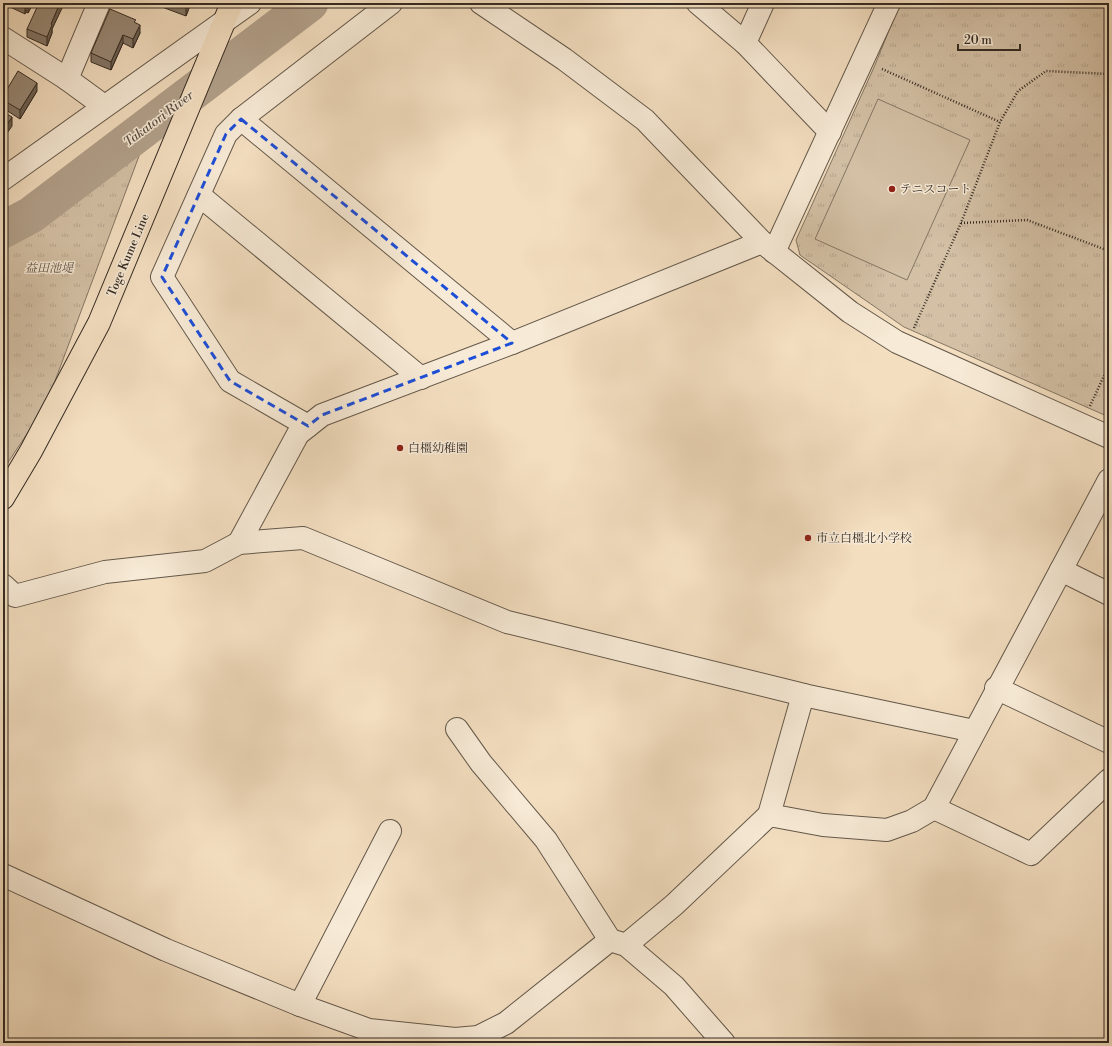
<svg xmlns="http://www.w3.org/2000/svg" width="1112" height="1046" font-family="'Libre Bodoni','Noto Serif JP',serif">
<defs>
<pattern id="park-tufts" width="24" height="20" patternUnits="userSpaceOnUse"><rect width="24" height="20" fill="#d3c0a5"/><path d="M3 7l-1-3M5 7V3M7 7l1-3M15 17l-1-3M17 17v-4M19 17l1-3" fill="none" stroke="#b6a58e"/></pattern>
</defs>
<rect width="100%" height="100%" fill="#f3dec0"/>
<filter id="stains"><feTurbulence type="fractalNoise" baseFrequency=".005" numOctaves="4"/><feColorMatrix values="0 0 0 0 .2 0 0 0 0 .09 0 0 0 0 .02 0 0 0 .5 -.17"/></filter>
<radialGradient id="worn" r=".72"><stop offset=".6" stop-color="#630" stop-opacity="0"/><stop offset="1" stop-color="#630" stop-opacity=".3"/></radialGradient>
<g fill="url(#park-tufts)" stroke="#847664">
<polygon points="900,3 1109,3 1109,417 904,327 800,255 796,240 875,65"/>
<polygon points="142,148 46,405 3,470 3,242 98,185"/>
</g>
<polygon fill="#d3c0a5" stroke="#847664" points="878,99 970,140 907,280 815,239"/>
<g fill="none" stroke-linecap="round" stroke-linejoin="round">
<polyline stroke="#b2a18b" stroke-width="37" points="3,230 31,215 310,3"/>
<defs>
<g id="minor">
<polyline points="481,3 564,59 645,120 762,242 850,312 897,342 1109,437"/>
<polyline points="698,3 745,43 830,132"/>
<polyline points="3,38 67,79 104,106"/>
<polyline points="745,43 763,3"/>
<polyline points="67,79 99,3"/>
<polyline points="241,119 512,343"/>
<polyline points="3,179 250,3"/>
<polyline points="199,195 421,378"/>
<polyline points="774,252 889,3"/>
<polyline points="308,426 230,381 162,277 226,134 241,119 391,3"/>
<polyline points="239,543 298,434 322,415 512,343 762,242"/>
<polyline points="1061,570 1109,594"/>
<polyline points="3,585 15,596 105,572 205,561 239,543 303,538 507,622 808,696 974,731"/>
<polyline points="996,688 1109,742"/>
<polyline points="457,729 481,763 546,840 610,940"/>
<polyline points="934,808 1031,854 1109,780"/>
<polyline points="769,815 803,695"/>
<polyline points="3,875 166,950 300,1005 369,1030 455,1039 478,1037 506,1023 610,940 626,945 674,986 724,1043"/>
<polyline points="626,945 674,905 769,815 823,825 887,830 912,821 934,808 1109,480"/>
<polyline points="300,1005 390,831"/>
</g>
<polyline id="major" points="3,498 31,451 99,323 232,3"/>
</defs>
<use href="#minor" stroke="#64584a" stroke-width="24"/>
<use href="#major" stroke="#352b23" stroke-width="24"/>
<g stroke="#352b23" stroke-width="2.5" stroke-dasharray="1 2" stroke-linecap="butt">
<polyline points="882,69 1000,122"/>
<polyline points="961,223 1027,220 1109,251"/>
<polyline points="914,328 961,223 1000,122 1018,91 1046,71 1109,74"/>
<polyline points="1090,406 1109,365"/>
</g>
<use href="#minor" stroke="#f7ead6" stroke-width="22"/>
<use href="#major" stroke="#f3dec0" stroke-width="22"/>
</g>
<g fill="#837565" stroke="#352b23">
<polygon points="3,3 33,3 28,13 26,12 25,14 8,6 6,11 3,10"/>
<polygon points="64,3 52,29 52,33 47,46 27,37 27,29"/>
<polygon points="162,3 191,3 186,16 162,7"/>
<polygon points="136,23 140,33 133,48 123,43 111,70 91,62 91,53"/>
<polygon points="37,91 20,119 3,108 3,96"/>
</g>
<g fill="#6a5f52" stroke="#352b23">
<polygon points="6,3 8,3 8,6 6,11"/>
<polygon points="26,3 26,12 25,14 25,6"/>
<polygon points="29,3 33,3 28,13 28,4"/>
<polygon points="60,3 64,3 64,4 52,29 52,33 47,46 47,37 51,24"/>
<polygon points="188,3 191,3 186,16 186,7"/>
<polygon points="140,25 140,33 133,48 133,39"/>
<polygon points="123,35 123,43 111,70 111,62"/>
<polygon points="37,83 37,91 20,119 20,110"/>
<polygon points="12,117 12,126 3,139 3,131"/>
</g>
<g fill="#988875" stroke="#352b23">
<polygon points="18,3 29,3 28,4 26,3 25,6"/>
<polygon points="39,3 60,3 51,24 52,25 47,37 27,29"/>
<polygon points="174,3 188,3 186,7"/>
<polygon points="110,9 136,20 134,22 140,25 133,39 123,35 111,62 91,53"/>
<polygon points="18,71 37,83 20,110 3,100 3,96"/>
<polygon points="3,112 12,117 3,131"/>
</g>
<path fill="none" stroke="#1d4ed8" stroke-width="3" stroke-dasharray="8 5" stroke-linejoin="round" d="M241,119L512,343L322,415L308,426L230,381L162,277L226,134Z"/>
<g fill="#8f2418" stroke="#f7ead6" stroke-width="1.5">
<circle cx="892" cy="189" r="4"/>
<circle cx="400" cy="448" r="4"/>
<circle cx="808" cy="538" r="4"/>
</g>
<g text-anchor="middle" stroke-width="3" stroke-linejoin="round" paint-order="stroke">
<g font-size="12" fill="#352b23" stroke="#f7ead6" text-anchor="start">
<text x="900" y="193">テニスコート</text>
<text x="408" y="452">白橿幼稚園</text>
<text x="816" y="542">市立白橿北小学校</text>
</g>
<g font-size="12" fill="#352b23" stroke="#f7ead6">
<text transform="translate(128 255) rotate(-67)" y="4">Toge Kume Line</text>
</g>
<g font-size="12" font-style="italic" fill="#5c5044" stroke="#f7ead6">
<text x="49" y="272">益田池堤</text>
</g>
<g font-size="13" font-style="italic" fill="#5a4e42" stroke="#f7ead6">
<text transform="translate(158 118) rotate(-37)" y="5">Takatori River</text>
</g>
</g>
<rect width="1112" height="1046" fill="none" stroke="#f3dec0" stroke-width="16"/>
<rect x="4" y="4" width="1104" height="1038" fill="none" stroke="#352b23" stroke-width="2"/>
<rect x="8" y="8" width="1096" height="1030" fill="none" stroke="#352b23"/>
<path d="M958 44v6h62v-6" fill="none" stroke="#352b23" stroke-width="2"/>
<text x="964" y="44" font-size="12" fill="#352b23" stroke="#f7ead6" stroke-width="3" paint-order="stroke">20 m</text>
<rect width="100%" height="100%" filter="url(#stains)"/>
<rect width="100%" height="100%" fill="url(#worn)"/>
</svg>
